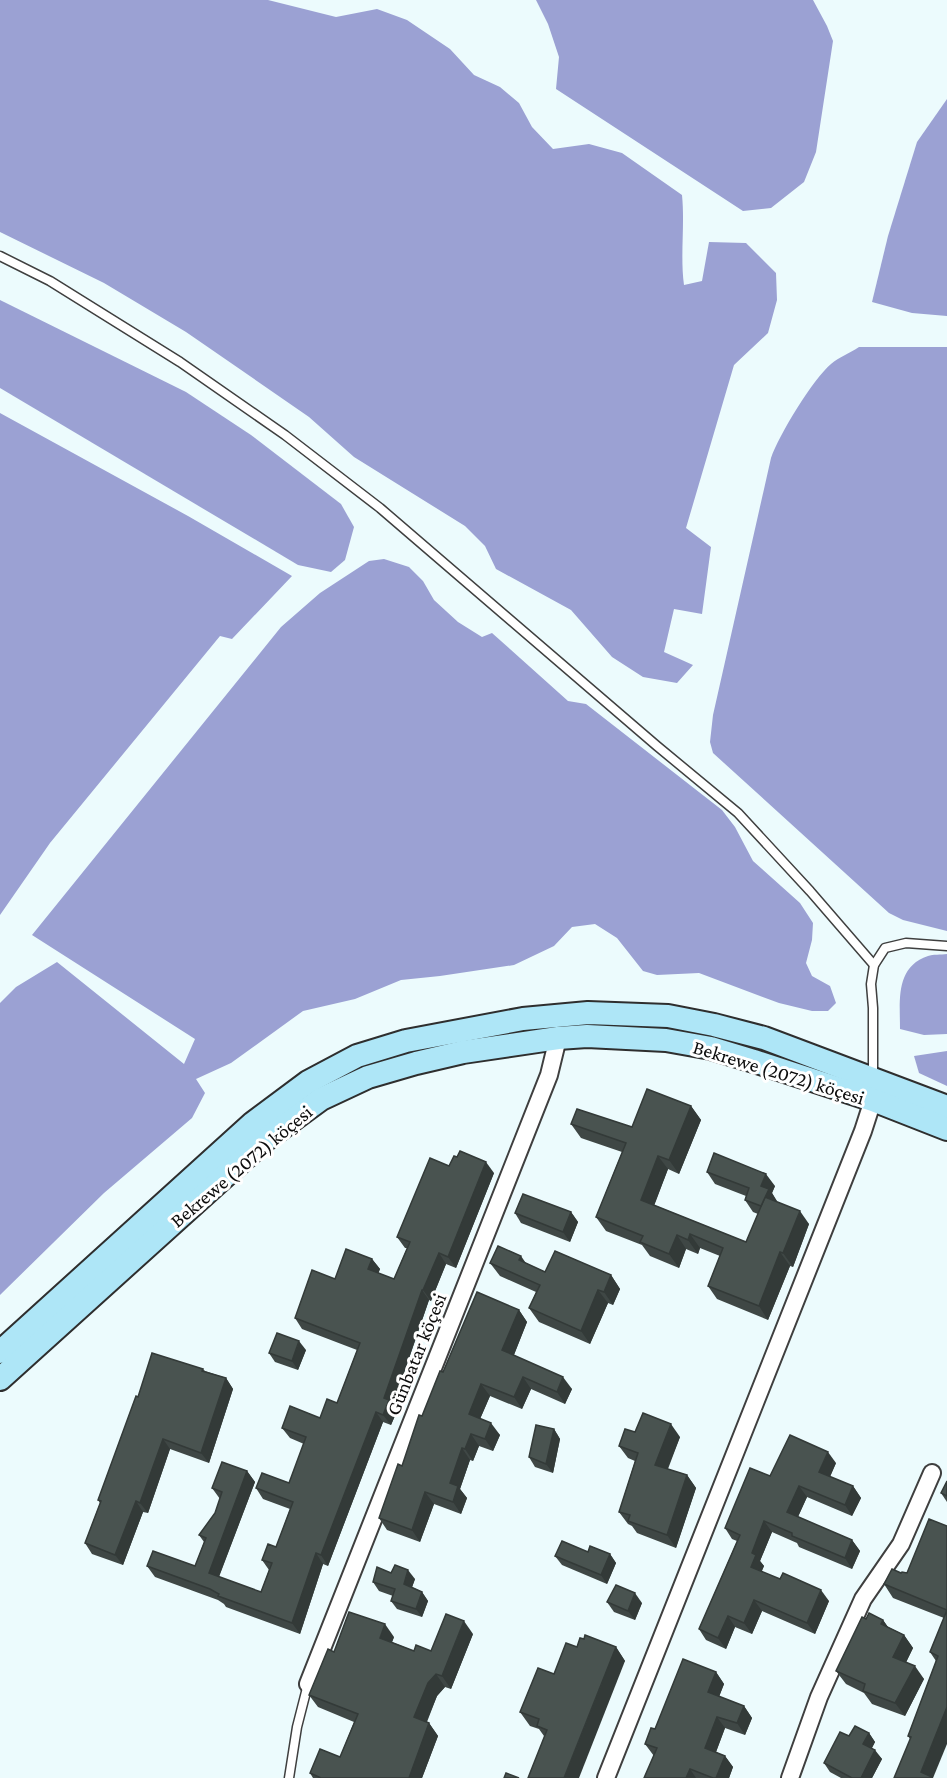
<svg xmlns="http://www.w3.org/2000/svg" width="947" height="1778" font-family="'Crimson Pro',serif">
<rect width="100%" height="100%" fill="#ecfbfd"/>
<g fill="#9ba1d3">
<path d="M0,0H268L336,17L377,9L407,20L450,49L474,75L500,87L519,103L532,127L553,149L589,144L622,153L682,195C685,226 680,255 684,285L702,281L709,242L746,243L776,273L777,300L768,333L734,365L686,528L711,547L702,614L674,609L664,652L693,665L677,683L643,677L612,657L571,610L496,569L485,546L465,526L354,457L309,417L186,332L104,283L0,232Z"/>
<polygon points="536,0 813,0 827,26 833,41 816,152 804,182 771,208 743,211 556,89 559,57 548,24"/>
<polygon points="947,99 947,316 912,313 872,302 888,236 917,142"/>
<polygon points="0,300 186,392 251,435 341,504 354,527 345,560 331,572 298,565 0,388"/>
<path d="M859,347H947V931L903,920L889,913L713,753L710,742L713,715L771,458C779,435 813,379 831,364C839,357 850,353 859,347Z"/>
<polygon points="0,413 188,516 292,576 232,639 220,636 50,843 0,915"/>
<polygon points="384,559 409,567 423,581 434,600 458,622 482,637 492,633 568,701 586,704 722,810 735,827 753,861 800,903 813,923 812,940 806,963 812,976 830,986 836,1003 828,1011 812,1011 779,1003 699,973 657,975 643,971 617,938 595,924 572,927 554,946 514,965 440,976 401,980 355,999 303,1011 231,1063 196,1079 205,1093 192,1118 104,1193 0,1295 0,1003 16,987 57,962 184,1064 195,1039 32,935 281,627 320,593 369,561"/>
<path d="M947,954V1034L924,1035L900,1029C900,1001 895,967 928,956C933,954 941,955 947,954Z"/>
<polygon points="947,1051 947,1086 919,1073 914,1056"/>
</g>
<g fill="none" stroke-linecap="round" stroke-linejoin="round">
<defs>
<g id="lane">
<polyline points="0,256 50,281 180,362 285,435 380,508 657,746 738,813 810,891 874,965"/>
<polyline points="873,1079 873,1008 871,984 874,965 885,948 906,943 947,946"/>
<polyline points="289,1778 297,1727 308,1684"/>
</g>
<g id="street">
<polyline points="308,1684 549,1075 558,1038"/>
<polyline points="606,1778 863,1131 873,1100"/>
<polyline points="790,1778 819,1697 863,1599 901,1544 932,1473"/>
</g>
<g id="secondary">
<polyline points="0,1352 253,1123 308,1082 357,1056 406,1041 523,1019 588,1013 668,1016 714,1025 764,1038 947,1107"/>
<polyline points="0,1379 265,1140 321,1099 368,1077 416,1063 463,1052 558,1038 587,1036 666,1040 711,1048 754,1061 873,1100 947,1129"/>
</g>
</defs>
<use href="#lane" stroke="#3f3f3f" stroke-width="11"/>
<use href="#street" stroke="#3f3f3f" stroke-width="20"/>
<use href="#secondary" stroke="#2e2e2e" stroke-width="26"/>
<use href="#lane" stroke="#fff" stroke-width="8"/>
<use href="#street" stroke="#fff" stroke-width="16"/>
<use href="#secondary" stroke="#aee6f7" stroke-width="22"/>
</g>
<g fill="#3f4745">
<polygon points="691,1106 701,1120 679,1174 668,1169 654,1205 746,1242 758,1214 753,1212 745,1200 746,1196 715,1184 707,1172 775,1186 772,1193 777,1202 809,1224 793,1267 790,1266 768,1320 717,1299 708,1286 720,1256 700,1248 698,1254 686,1249 679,1268 650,1256 642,1245 606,1231 596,1217 622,1152 581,1138 571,1124 632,1127"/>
<polygon points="449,1166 494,1173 456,1268 446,1264 431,1301 429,1300 393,1405 397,1411 391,1425 383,1422 328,1566 323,1564 300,1634 226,1607 224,1604 218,1600 155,1577 147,1566 195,1566 204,1542 199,1535 215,1513 220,1499 212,1488 247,1471 255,1482 219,1577 261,1592 269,1570 262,1560 276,1547 290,1509 263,1499 256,1488 289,1483 304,1444 290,1438 282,1428 320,1418 337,1403 357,1350 302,1329 295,1318 335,1279 372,1259 380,1269 378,1273 394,1279 407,1248 405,1248 397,1237"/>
<polygon points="571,1212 578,1222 570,1242 521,1223 515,1213"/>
<polygon points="490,1263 526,1263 545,1272 611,1275 620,1289 613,1305 608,1303 590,1344 539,1322 529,1308 536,1292 500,1276"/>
<polygon points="519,1310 527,1322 514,1355 572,1389 565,1404 531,1389 522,1409 490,1396 480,1419 500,1435 493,1451 479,1446 473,1461 470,1460 460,1489 467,1498 461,1514 434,1504 420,1542 387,1530 379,1518 402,1466 422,1416 443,1372"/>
<polygon points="306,1350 298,1370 275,1362 269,1353"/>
<polygon points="203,1369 205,1371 226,1378 233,1389 209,1463 170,1449 148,1513 143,1512 123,1565 92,1554 85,1543 100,1503 98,1500 138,1397"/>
<polygon points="554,1429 560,1439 553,1473 535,1467 529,1457"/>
<polygon points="635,1432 680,1437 668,1469 687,1475 696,1488 676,1548 637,1533 632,1526 628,1524 619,1512 635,1461 628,1458 619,1446"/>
<polygon points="836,1463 830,1477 853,1486 861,1498 852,1516 807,1497 798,1517 852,1540 860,1551 852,1569 799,1547 797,1543 772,1532 760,1561 764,1566 761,1572 829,1601 815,1634 762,1611 752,1634 735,1627 726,1649 706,1640 699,1629 737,1541 732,1539 725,1528 770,1476"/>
<polygon points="947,1481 947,1502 941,1493"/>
<polygon points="947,1526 947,1744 910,1739 908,1736 936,1661 930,1652 944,1618 893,1598 884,1584 901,1573 907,1573"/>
<polygon points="588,1552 610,1554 616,1563 607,1584 562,1565 555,1556"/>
<polygon points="391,1573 415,1579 412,1587 422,1592 428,1601 422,1617 397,1609 391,1601 393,1596 379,1591 373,1582"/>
<polygon points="607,1602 642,1603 635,1620 614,1612"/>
<polygon points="866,1619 883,1620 888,1627 904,1635 913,1648 906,1662 924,1679 905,1716 872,1704 864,1693 846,1684 836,1671"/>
<polygon points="473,1634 451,1689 445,1687 437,1696 427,1722 429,1723 438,1736 422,1778 313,1778 310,1773 340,1757 354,1722 318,1707 309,1695 334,1652 394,1637 392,1642 414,1651 431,1651"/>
<polygon points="577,1647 616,1647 625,1661 544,1736 539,1729 530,1726 520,1712"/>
<polygon points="716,1672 724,1684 719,1697 744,1706 752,1718 745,1735 725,1728 716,1752 725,1756 733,1767 729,1778 644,1778 654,1756 645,1744 655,1729"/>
<polygon points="869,1733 875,1742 872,1748 882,1759 872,1778 841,1778 830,1772 824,1763 849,1736"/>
</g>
<g fill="#333a38">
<polygon points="691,1106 701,1120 679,1174 669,1160"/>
<polygon points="658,1156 668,1169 651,1214 641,1200"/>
<polygon points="486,1162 494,1173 456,1268 448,1257"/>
<polygon points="766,1174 775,1186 772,1193 777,1201 770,1219 761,1186"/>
<polygon points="800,1211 809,1224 793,1267 783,1253"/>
<polygon points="571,1212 578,1222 570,1242 563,1232"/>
<polygon points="690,1234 700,1248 698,1254 688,1240"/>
<polygon points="677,1235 686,1249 679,1268 669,1254"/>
<polygon points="780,1252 790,1266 768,1320 759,1306"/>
<polygon points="439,1253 446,1264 431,1301 423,1290"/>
<polygon points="521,1256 530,1269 519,1260"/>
<polygon points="372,1259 380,1269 376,1280 368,1269"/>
<polygon points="611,1275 620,1289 613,1305 604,1292"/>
<polygon points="422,1290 429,1300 393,1405 397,1411 391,1425 383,1415 384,1398"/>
<polygon points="598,1290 608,1303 590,1344 581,1331"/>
<polygon points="519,1310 527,1322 511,1362 502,1350"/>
<polygon points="299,1341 306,1350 298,1370 292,1361"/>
<polygon points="523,1377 531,1389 522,1409 514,1397"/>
<polygon points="563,1377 572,1389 565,1404 557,1392"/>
<polygon points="226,1378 233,1389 209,1463 201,1453"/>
<polygon points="481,1384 490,1396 477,1426 469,1414"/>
<polygon points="376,1412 383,1422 328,1566 321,1555"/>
<polygon points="491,1423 500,1435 493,1451 485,1439"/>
<polygon points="671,1424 680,1437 664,1477 655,1465"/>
<polygon points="554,1429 560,1439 553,1473 546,1464"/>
<polygon points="471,1434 479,1446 473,1461 465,1449"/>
<polygon points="163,1439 170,1449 148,1513 140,1503"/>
<polygon points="462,1448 470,1460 460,1489 467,1498 461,1514 453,1502 450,1483"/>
<polygon points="828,1452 836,1463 827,1483 819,1472"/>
<polygon points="247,1471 255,1482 216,1584 209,1573"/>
<polygon points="687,1475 696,1488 676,1548 667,1535"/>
<polygon points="799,1486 807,1497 795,1523 787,1512"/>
<polygon points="853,1486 861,1498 852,1516 845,1505"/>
<polygon points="425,1492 434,1504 420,1542 412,1530"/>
<polygon points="136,1501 143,1512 123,1565 115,1555"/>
<polygon points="764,1521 772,1532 760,1561 764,1566 759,1578 751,1567 752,1553"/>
<polygon points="852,1540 860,1551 852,1569 845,1558"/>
<polygon points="316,1553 323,1564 300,1634 292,1623"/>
<polygon points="610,1554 616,1563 607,1584 601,1575"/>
<polygon points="408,1570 415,1579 410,1593 404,1584"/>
<polygon points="821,1590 829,1601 815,1634 807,1623"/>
<polygon points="422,1592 428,1601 422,1617 416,1609"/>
<polygon points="635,1593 642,1603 635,1620 628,1611"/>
<polygon points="754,1600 762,1611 752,1634 744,1623"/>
<polygon points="728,1616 735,1627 726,1649 718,1638"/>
<polygon points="883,1620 892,1633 881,1624"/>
<polygon points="464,1621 473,1634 451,1689 442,1676"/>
<polygon points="385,1624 394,1637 389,1650 380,1638"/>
<polygon points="904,1635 913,1648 902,1671 893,1657"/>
<polygon points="616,1647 625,1661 579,1778 564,1778"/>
<polygon points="915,1666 924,1679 905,1716 895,1703"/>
<polygon points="716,1672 724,1684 716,1704 708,1692"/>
<polygon points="436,1674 445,1687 437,1696 423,1730 414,1717 428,1683"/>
<polygon points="744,1706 752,1718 745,1735 737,1723"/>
<polygon points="947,1707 947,1744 933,1778 925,1778 921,1772"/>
<polygon points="717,1717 725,1728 713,1760 705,1748"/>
<polygon points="429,1723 438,1736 422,1778 409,1778"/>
<polygon points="869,1733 875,1742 869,1753 863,1744"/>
<polygon points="875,1750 882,1759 872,1778 861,1778"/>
<polygon points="725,1756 733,1767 729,1778 716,1778"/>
<polygon points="690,1769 696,1778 686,1778"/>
</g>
<g fill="#495350" stroke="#333a38" stroke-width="1.5">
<polygon points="647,1089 691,1106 669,1160 658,1156 641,1200 746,1242 765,1197 800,1211 783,1253 780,1252 759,1306 708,1286 723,1248 690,1234 688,1240 677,1235 669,1254 640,1242 643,1236 596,1217 626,1143 571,1124 577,1109 632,1127"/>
<polygon points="460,1151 486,1162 448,1257 439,1253 423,1290 422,1290 384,1398 389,1400 383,1415 376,1412 321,1555 316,1553 292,1623 218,1596 219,1594 210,1589 147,1566 153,1551 195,1566 206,1538 199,1535 215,1513 222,1492 212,1488 222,1462 247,1471 209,1573 261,1592 272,1563 262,1560 268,1544 276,1547 293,1502 256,1488 262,1473 289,1483 306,1437 282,1428 290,1406 320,1418 327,1399 337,1403 360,1343 295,1318 312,1270 335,1279 346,1249 372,1259 368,1269 394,1279 410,1242 397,1237 430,1158 449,1166 454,1156 457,1157"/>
<polygon points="714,1153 766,1174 761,1186 769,1189 761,1206 745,1200 749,1188 707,1172"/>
<polygon points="523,1194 571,1212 563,1232 515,1213"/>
<polygon points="498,1246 521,1256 519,1260 545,1272 555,1251 611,1275 604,1292 598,1290 581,1331 529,1308 540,1285 490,1263"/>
<polygon points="477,1292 519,1310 502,1350 563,1377 557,1392 523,1377 514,1397 481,1384 469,1414 491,1423 485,1439 471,1434 465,1449 462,1448 450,1483 458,1486 453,1502 425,1492 412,1530 379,1518 398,1464 402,1466 419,1415 422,1416 440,1371 443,1372"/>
<polygon points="277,1333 299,1341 292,1361 269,1353"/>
<polygon points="152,1353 203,1369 202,1371 226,1378 201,1453 163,1439 140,1503 136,1501 115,1555 85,1543 101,1501 98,1500 136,1396 138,1397"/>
<polygon points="643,1413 671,1424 655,1465 687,1475 667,1535 628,1521 630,1515 619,1512 638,1453 619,1446 625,1429 635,1432"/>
<polygon points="536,1425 554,1429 546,1464 529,1457"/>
<polygon points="790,1435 828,1452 819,1472 853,1486 845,1505 799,1486 787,1512 852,1540 845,1558 792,1536 792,1533 764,1521 752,1553 756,1555 751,1567 780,1579 783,1573 821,1590 807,1623 754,1600 744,1623 728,1616 718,1638 699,1629 740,1535 725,1528 750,1468 770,1476"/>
<polygon points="947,1481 947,1496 941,1493"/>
<polygon points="929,1519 947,1526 947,1707 921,1772 932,1777 931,1778 894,1778 911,1737 908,1736 938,1656 930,1652 947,1610 884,1584 892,1569 901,1573 902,1572 907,1573"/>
<polygon points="562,1541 588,1552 590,1546 610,1554 601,1575 555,1556"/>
<polygon points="395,1565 408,1570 404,1584 422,1592 416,1609 391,1601 395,1589 373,1582 377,1567 391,1573"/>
<polygon points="616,1585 635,1593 628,1611 607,1602"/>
<polygon points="349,1612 385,1624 380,1638 414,1651 416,1645 431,1651 446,1614 464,1621 442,1676 436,1674 428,1683 414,1717 429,1723 409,1778 321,1778 310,1773 320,1749 340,1757 358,1714 309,1695 328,1649 334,1652"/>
<polygon points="869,1613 883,1620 881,1624 904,1635 893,1657 915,1666 895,1703 863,1691 865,1684 836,1671 862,1617 866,1619"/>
<polygon points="585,1635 616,1647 564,1778 528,1778 547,1730 537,1726 539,1719 520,1712 538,1668 554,1674 566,1643 577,1647 580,1638 584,1639"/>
<polygon points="683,1659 716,1672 708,1692 744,1706 737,1723 717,1717 705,1748 725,1756 716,1778 713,1778 690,1769 686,1778 644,1778 657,1748 645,1744 651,1728 655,1729"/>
<polygon points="855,1726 869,1733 863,1744 875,1750 861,1778 852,1778 824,1763 840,1732 849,1736"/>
<polygon points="506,1773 519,1778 504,1778"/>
</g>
<g text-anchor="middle" stroke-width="6" stroke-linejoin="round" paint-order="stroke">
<g font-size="20" fill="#0c0c0c" stroke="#fff">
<text transform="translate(779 1072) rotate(17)" y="7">Bekrewe (2072) köçesi</text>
<text transform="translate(241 1166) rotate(-40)" y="7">Bekrewe (2072) köçesi</text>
<text transform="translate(416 1354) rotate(-68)" y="7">Günbatar köçesi</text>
</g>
</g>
</svg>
